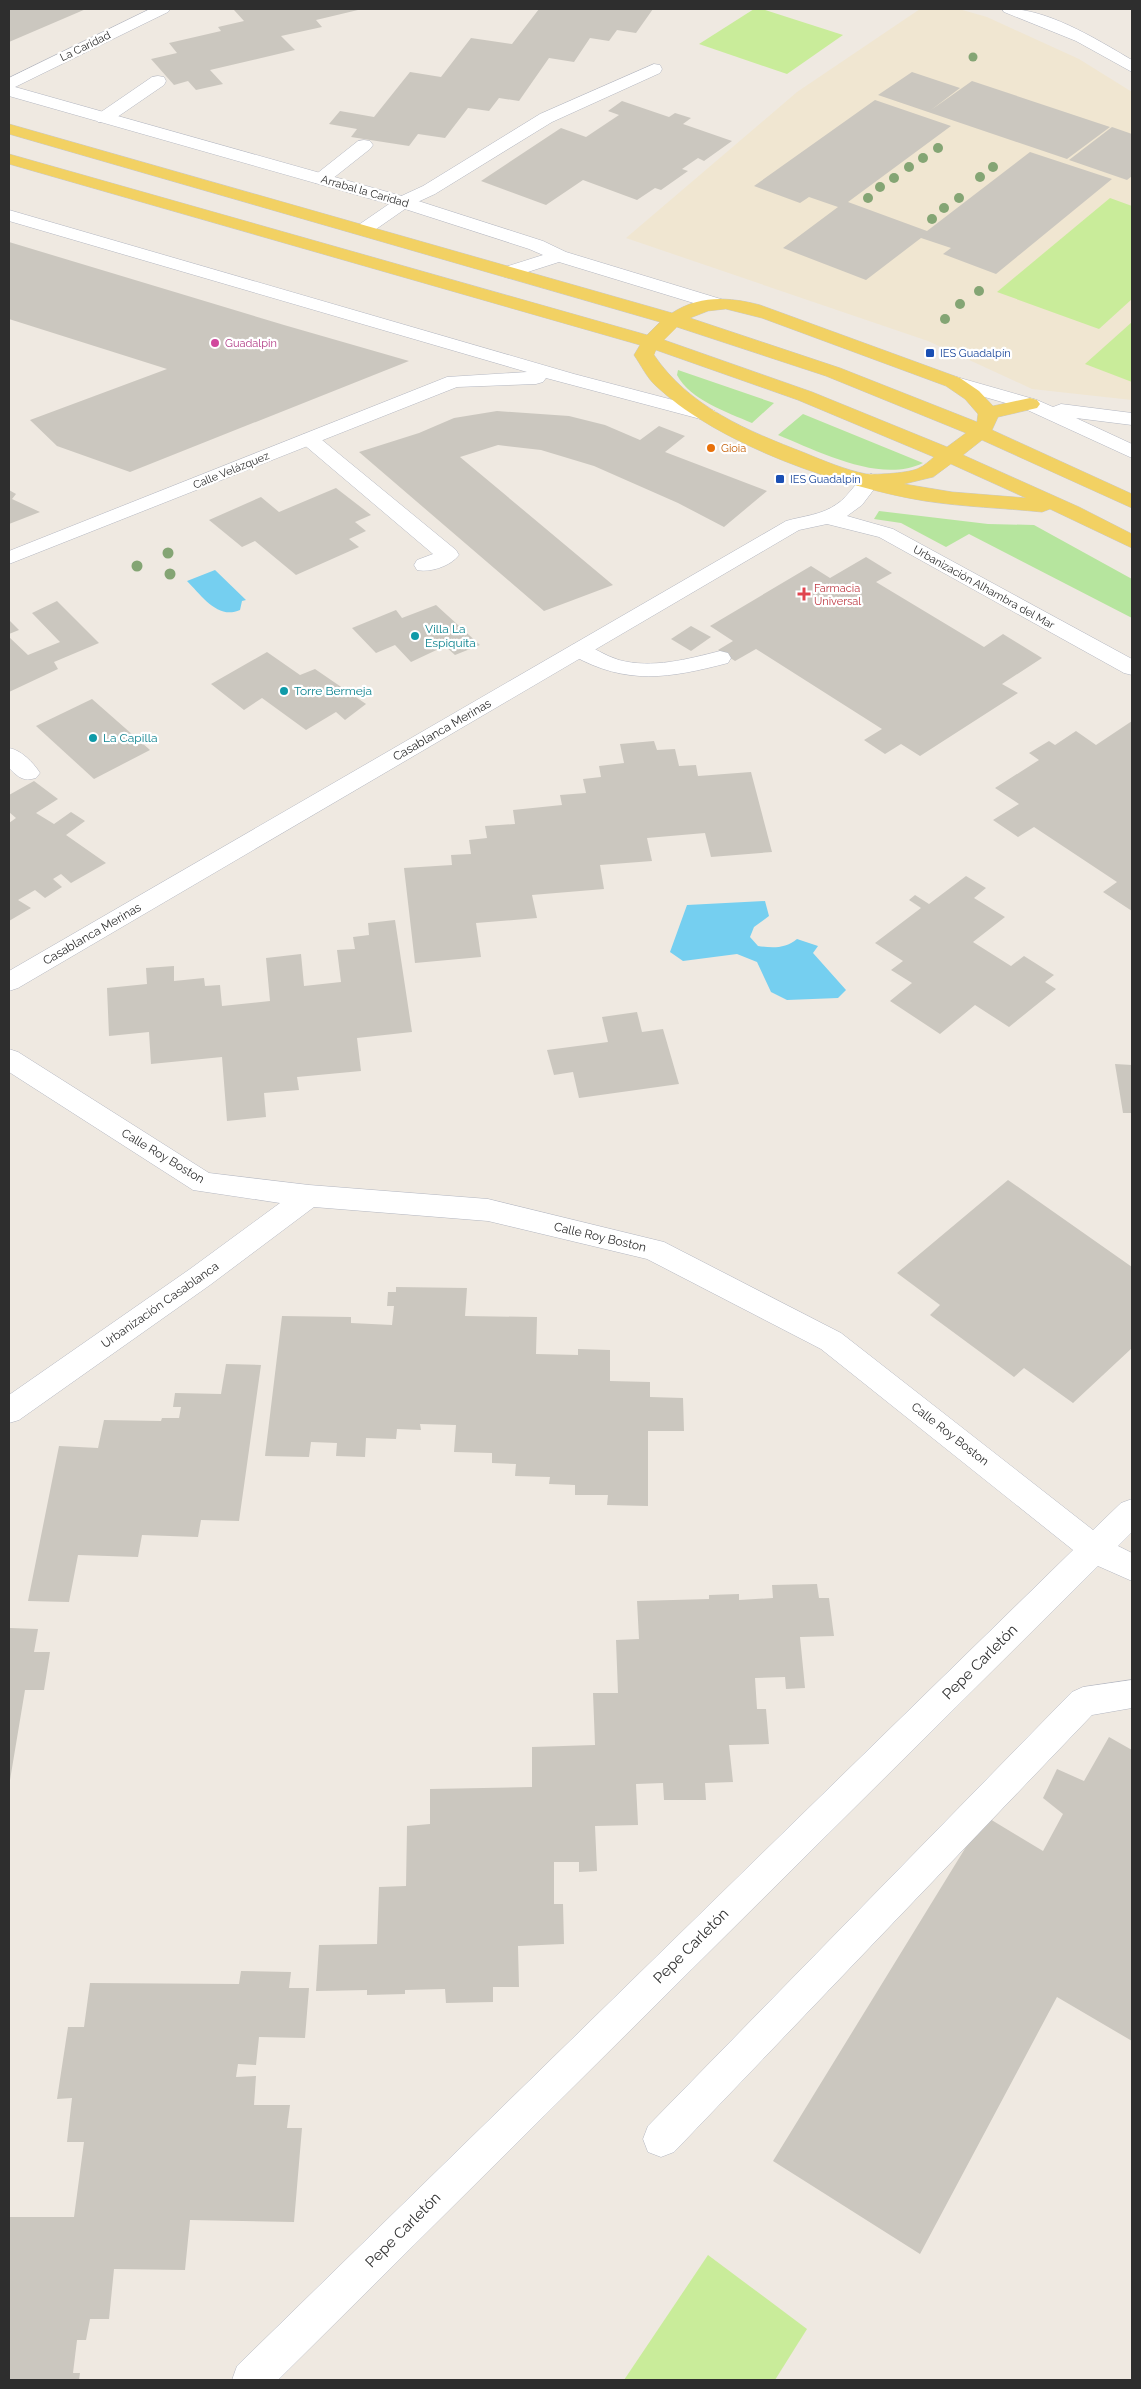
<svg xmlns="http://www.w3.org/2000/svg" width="1141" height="2389" font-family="Raleway,sans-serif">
<rect width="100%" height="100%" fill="#efe9e1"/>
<polygon fill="#f0e6d1" points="920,9 959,9 987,17 1079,59 1132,92 1132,400 1032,389 928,341 626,238 797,92"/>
<g fill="#b6e59e">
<path d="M678,370L774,403L752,423C727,412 690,400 677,375Z"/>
<path d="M803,414L923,463C880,484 818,451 778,435Z"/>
<polygon points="879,511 988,524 1034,525 1132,579 1132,618 969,534 946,547 901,523 874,519"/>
</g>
<g fill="#c9ec9a">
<polygon points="754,9 762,9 843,35 787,74 699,44"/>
<polygon points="1110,198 1132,206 1132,299 1099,329 997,292"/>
<polygon points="1132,322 1132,382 1085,364"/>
<polygon points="708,2255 807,2329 775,2380 624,2380"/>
</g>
<g fill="#75cff0">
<path d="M215,570L246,600L242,601L240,610C218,620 202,596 187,581Z"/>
<path d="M765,901L769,916L754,927L750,937L758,946C772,948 785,949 797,939L818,946L813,953L846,990L838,998L787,1000L771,992L757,962L737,954L683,961L670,952L687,905Z"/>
</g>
<g fill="#cbc7bf">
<polygon points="9,9 86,9 9,42"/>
<polygon points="240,9 357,9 358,10 316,20 322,27 281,36 295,50 210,70 223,84 196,90 188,81 174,85 151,59 177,53 169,43 221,31 218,27 244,21 234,10"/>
<polygon points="539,9 653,9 636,33 617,30 609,41 590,38 574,62 549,58 519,101 499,98 489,111 468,108 445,138 418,134 409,146 351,137 357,129 329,124 340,111 374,117 410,72 441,77 471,38 512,44"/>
<polygon points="912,72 960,88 931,110 972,81 1110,127 1067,159 878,95"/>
<polygon points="875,100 951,126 848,202 927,231 1030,152 1112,179 996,274 943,254 951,248 921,238 866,280 783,248 838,207 809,197 800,203 754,186"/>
<polygon points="622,101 669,117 675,113 691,118 683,124 732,141 704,161 698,158 682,169 688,171 661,190 655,188 637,200 583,180 546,205 481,181 561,128 586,137 619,115 608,111"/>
<polygon points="1112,127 1132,134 1132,176 1127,180 1069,160"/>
<polygon points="9,242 284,325 409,361 130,472 57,446 30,420 167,369 9,319"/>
<polygon points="497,411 569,416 605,425 640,440 659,426 685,436 665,452 767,491 724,527 678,503 594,466 541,450 498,445 460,457 613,585 544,611 359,452 419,433 454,418"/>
<polygon points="336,488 371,515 355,522 366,531 349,539 359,547 296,575 255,541 242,547 209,520 261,497 279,512"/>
<polygon points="9,490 16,494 12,499 40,512 9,524"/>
<polygon points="866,557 892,573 876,582 984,647 1003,634 1042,658 1002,684 1018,693 920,756 901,744 885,754 864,740 882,729 756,649 735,661 718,650 733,641 710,626 811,566 830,578"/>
<polygon points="57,601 99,643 54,662 58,669 9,692 9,637 28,655 60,642 32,613"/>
<polygon points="436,605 480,645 455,655 445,646 411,662 395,645 376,653 352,628 396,610 402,618"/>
<polygon points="9,620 19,630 9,634"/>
<polygon points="691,626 711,637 691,651 671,639"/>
<polygon points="267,652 300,675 315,669 366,704 345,720 336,712 306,730 262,698 244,710 211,684"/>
<polygon points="92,699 150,750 94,779 36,726"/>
<polygon points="1132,721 1132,911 1103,892 1117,882 1034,827 1018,837 993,820 1019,804 995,788 1039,760 1029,753 1049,741 1055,745 1076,731 1096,745"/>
<polygon points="654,741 657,750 675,749 679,766 696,765 698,776 751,772 772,852 711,857 705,833 647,838 652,861 600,865 604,889 532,895 537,918 476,923 481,957 415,963 404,868 452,865 451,855 471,854 469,840 487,838 485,826 515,824 513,810 562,805 560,795 586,793 583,779 601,777 599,766 624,763 620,744"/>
<polygon points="34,781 58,799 36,813 54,824 71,812 85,821 66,835 106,863 71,883 61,874 53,879 62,887 45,898 35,890 18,900 31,908 9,921 9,823 16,818 9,812 9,795"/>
<polygon points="966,876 986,888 974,898 1005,917 973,942 1011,966 1024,956 1054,975 1045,982 1056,989 1009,1027 975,1005 940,1034 890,1001 912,983 891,970 903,961 875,943 921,908 909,900 915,895 929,904"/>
<polygon points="395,920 412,1032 357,1038 361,1071 297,1077 299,1090 264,1093 266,1117 227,1121 222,1057 151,1064 149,1032 109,1036 107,988 147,984 146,968 174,966 174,981 204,978 205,986 220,985 222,1006 270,1001 266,958 301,954 304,986 341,982 337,950 355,949 353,937 369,935 368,923"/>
<polygon points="637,1012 642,1032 663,1029 679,1084 579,1098 573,1072 554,1075 547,1050 608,1042 602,1017"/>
<polygon points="1115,1064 1132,1065 1132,1113 1123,1113"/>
<polygon points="1008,1180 1132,1267 1132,1348 1073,1403 1024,1368 1014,1377 930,1315 940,1305 897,1273"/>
<polygon points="396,1287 467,1288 465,1316 537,1317 536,1354 578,1355 578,1349 610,1350 610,1381 650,1382 650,1397 683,1398 684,1431 648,1431 648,1506 607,1505 608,1495 575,1495 575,1485 549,1484 550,1477 515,1476 516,1464 492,1463 492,1453 454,1452 456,1425 420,1424 421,1430 397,1429 396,1439 366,1438 365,1457 336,1456 337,1443 311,1442 309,1457 265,1456 282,1316 351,1317 351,1323 392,1325 394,1306 387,1306 388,1292 396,1292"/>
<polygon points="226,1364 261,1365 239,1521 201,1520 198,1537 142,1535 138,1557 78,1555 69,1602 28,1601 59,1446 98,1448 104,1420 161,1421 162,1418 179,1418 181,1407 173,1407 175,1393 221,1394"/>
<polygon points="817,1584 819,1598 829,1598 834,1636 800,1637 805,1688 786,1689 785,1677 755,1678 757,1709 766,1709 769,1744 729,1745 733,1782 705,1783 706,1800 664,1800 663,1783 636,1784 638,1825 595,1826 597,1871 579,1872 579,1862 554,1862 554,1904 563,1904 564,1944 518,1946 519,1987 493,1987 493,2002 446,2003 445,1989 405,1990 405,1994 367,1995 367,1990 316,1991 319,1945 377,1944 379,1887 406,1886 407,1826 430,1824 430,1789 532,1787 532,1747 595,1745 593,1693 618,1693 616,1640 639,1639 637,1601 709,1599 709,1595 739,1594 739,1600 773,1598 772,1585"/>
<polygon points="10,1628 38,1629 34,1652 50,1652 44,1690 25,1690 10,1780"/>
<polygon points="1109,1737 1132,1750 1132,2041 1057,1997 920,2254 773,2161 985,1816 1043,1851 1063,1814 1043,1798 1057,1769 1084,1781"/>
<polygon points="241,1971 291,1972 289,1988 309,1988 305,2038 259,2037 256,2065 238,2064 236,2077 256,2076 254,2105 290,2105 287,2128 302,2128 294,2222 190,2220 185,2270 114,2269 109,2319 90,2319 86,2340 77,2340 73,2373 80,2373 79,2380 9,2380 9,2217 74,2217 84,2142 67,2142 72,2098 57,2099 68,2027 84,2027 90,1983 239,1984"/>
</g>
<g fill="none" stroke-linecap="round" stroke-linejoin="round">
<defs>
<g id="service">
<polygon points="654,64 660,65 662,69 660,73 552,122 435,194 409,206 397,206 394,202 397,198 423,186 540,114"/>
<polygon points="158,76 164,77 166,81 164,85 110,122 98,122 95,118 98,114 152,77"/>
<polygon points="364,140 370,141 373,145 370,149 327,183 315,183 312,179 315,175 358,141"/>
<path d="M309,433L316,435L456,550L459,555C451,566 430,573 417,570L414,565L417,560L433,554L302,443L299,439L302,435Z"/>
<path d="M580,643C594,647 605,656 619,660C652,669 688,659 720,651L728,653L731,658L728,663C670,678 627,686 572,655L569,650L572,645Z"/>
<polygon points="1132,1680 1132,1708 1092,1715 674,2152 661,2157 648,2152 643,2139 648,2126 1072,1692 1083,1687"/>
</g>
<g id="minor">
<polygon points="150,9 170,9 168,12 15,87 409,198 543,241 566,252 724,300 726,304 724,308 710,308 559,262 509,278 502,276 500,272 502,268 543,255 529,249 405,209 369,234 357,234 354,230 357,226 389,204 9,96 9,78"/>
<path d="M1002,9C1044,6 1096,39 1132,60V72L1076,41L1004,12Z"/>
<polygon points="9,210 574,374 715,411 718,415 715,419 708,421 546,378 543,382 536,384 457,387 9,564 9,551 447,377 527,372 9,221"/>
<polygon points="953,376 1037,400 1053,407 1061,404 1132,413 1132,425 1076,418 1132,444 1132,458 1023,408 946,386 943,382 946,378"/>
<path d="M871,474L878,476L881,480L862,505L847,516L893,529L1132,659V675L1124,673L879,537L827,524L799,530L18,988L9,991V971L786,521C803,516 822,515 837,504C850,496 857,477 871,474Z"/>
<path d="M9,748C21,750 33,762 40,773L36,778C23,782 18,777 9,768Z"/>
<polygon points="9,1049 18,1052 209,1173 309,1185 488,1199 664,1242 841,1333 1093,1530 1121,1503 1132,1499 1132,1532 1118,1546 1132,1553 1132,1581 1098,1566 278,2380 232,2380 237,2366 1073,1550 821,1349 647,1259 488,1221 314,1207 210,1285 19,1420 9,1423 9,1395 190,1269 280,1203 193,1190 9,1072"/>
</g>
<path id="primary" d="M9,124L672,313C700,295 729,297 760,305L960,378L979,391L993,406L1030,398L1037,400L1040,404L1037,408L998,417L992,430L1132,494V508L982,440L963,455L1079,507L1132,534V548L1050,509L1042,512C1003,508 964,507 925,501C841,487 719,445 656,386C647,378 641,365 634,355L640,345L9,164V154L647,335L660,322L9,134ZM726,309L762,318L946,386L965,399L978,414L977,422L840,368L690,318L708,311ZM677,327L826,376L966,433L947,447L812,392L664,340ZM656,350L798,400L934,457C929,461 924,466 919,468C911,473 876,475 866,474C846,470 824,461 805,453C748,431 689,407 654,355ZM951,464L1026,498L952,492L904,484L933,477Z"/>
</defs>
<use href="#service" stroke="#b4b7c1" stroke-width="1"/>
<use href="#minor" stroke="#b4b7c1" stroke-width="1"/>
<use href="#primary" stroke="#c9c9c9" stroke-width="1"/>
<use href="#service" fill="#fff" fill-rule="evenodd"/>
<use href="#minor" fill="#fff" fill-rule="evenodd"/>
<use href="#primary" fill="#f2d163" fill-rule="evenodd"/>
</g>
<g fill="#84a574">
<circle cx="973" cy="57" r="4.5"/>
<circle cx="938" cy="148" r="5"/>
<circle cx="923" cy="158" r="5"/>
<circle cx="909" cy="167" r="5"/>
<circle cx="993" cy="167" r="5"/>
<circle cx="980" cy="177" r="5"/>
<circle cx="894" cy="178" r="5"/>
<circle cx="880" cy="187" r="5"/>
<circle cx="868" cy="198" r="5"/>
<circle cx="959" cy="198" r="5"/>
<circle cx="944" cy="208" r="5"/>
<circle cx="932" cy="219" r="5"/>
<circle cx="979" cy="291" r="5"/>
<circle cx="960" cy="304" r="5"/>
<circle cx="945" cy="319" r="5"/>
<circle cx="168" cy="553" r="5.5"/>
<circle cx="137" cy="566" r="5.5"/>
<circle cx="170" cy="574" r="5.5"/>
</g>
<circle fill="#d1479c" stroke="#fff" stroke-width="2" cx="215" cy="343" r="5"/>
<g fill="#1a4fb4" stroke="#fff" stroke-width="2">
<rect x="925" y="348" width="10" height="10" rx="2.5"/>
<rect x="775" y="474" width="10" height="10" rx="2.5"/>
</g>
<circle fill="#e8710a" stroke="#fff" stroke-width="2" cx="711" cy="448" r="5"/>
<path fill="#e0444e" stroke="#fff" stroke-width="2" d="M801.5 586.5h5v5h5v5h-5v5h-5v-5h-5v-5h5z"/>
<g fill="#0f9aa8" stroke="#fff" stroke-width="2">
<circle cx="415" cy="636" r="5"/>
<circle cx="284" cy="691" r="5"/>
<circle cx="93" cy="738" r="5"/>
</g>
<g text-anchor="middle" stroke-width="4.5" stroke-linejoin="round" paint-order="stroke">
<g font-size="11" fill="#2e2e2e" stroke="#fff">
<text transform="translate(85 46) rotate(-26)" y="4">La Caridad</text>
<text transform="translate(365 191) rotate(16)" y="4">Arrabal la Caridad</text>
<text transform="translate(231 470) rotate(-22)" y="4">Calle Velázquez</text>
<text transform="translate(984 587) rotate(29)" y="4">Urbanización Alhambra del Mar</text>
</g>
<g font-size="11" fill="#b23c85" stroke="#fff" text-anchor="start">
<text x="225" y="347">Guadalpin</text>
</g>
<g font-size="11" fill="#164399" stroke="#fff" text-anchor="start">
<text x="940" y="357">IES Guadalpín</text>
<text x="790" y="483">IES Guadalpin</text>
</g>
<g font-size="11" fill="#c56008" stroke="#fff" text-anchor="start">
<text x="721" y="452">Gioia</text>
</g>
<g font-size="11" fill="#be3a42" stroke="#fff" text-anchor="start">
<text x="814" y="592">Farmacia<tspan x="814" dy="13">Universal</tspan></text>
</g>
<g font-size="12" fill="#0d838f" stroke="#fff" text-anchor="start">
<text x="425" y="633">Villa La<tspan x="425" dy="14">Espiquita</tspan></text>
<text x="294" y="695">Torre Bermeja</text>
<text x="103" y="742">La Capilla</text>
</g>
<g font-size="12" fill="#2e2e2e" stroke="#fff">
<text transform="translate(442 730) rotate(-30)" y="4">Casablanca Merinas</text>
<text transform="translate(92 934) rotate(-30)" y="4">Casablanca Merinas</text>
<text transform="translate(163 1156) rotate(31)" y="4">Calle Roy Boston</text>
<text transform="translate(600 1237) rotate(13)" y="4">Calle Roy Boston</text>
<text transform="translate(160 1305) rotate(-35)" y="4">Urbanización Casablanca</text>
<text transform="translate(950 1434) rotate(38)" y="4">Calle Roy Boston</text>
</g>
<g font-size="15" fill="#2e2e2e" stroke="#fff">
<text transform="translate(980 1662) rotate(-45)" y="5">Pepe Carletón</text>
<text transform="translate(691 1946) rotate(-45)" y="5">Pepe Carletón</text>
<text transform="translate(403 2230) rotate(-45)" y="5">Pepe Carletón</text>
</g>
</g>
<rect width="1141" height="2389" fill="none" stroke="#2e2e2e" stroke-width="20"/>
</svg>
